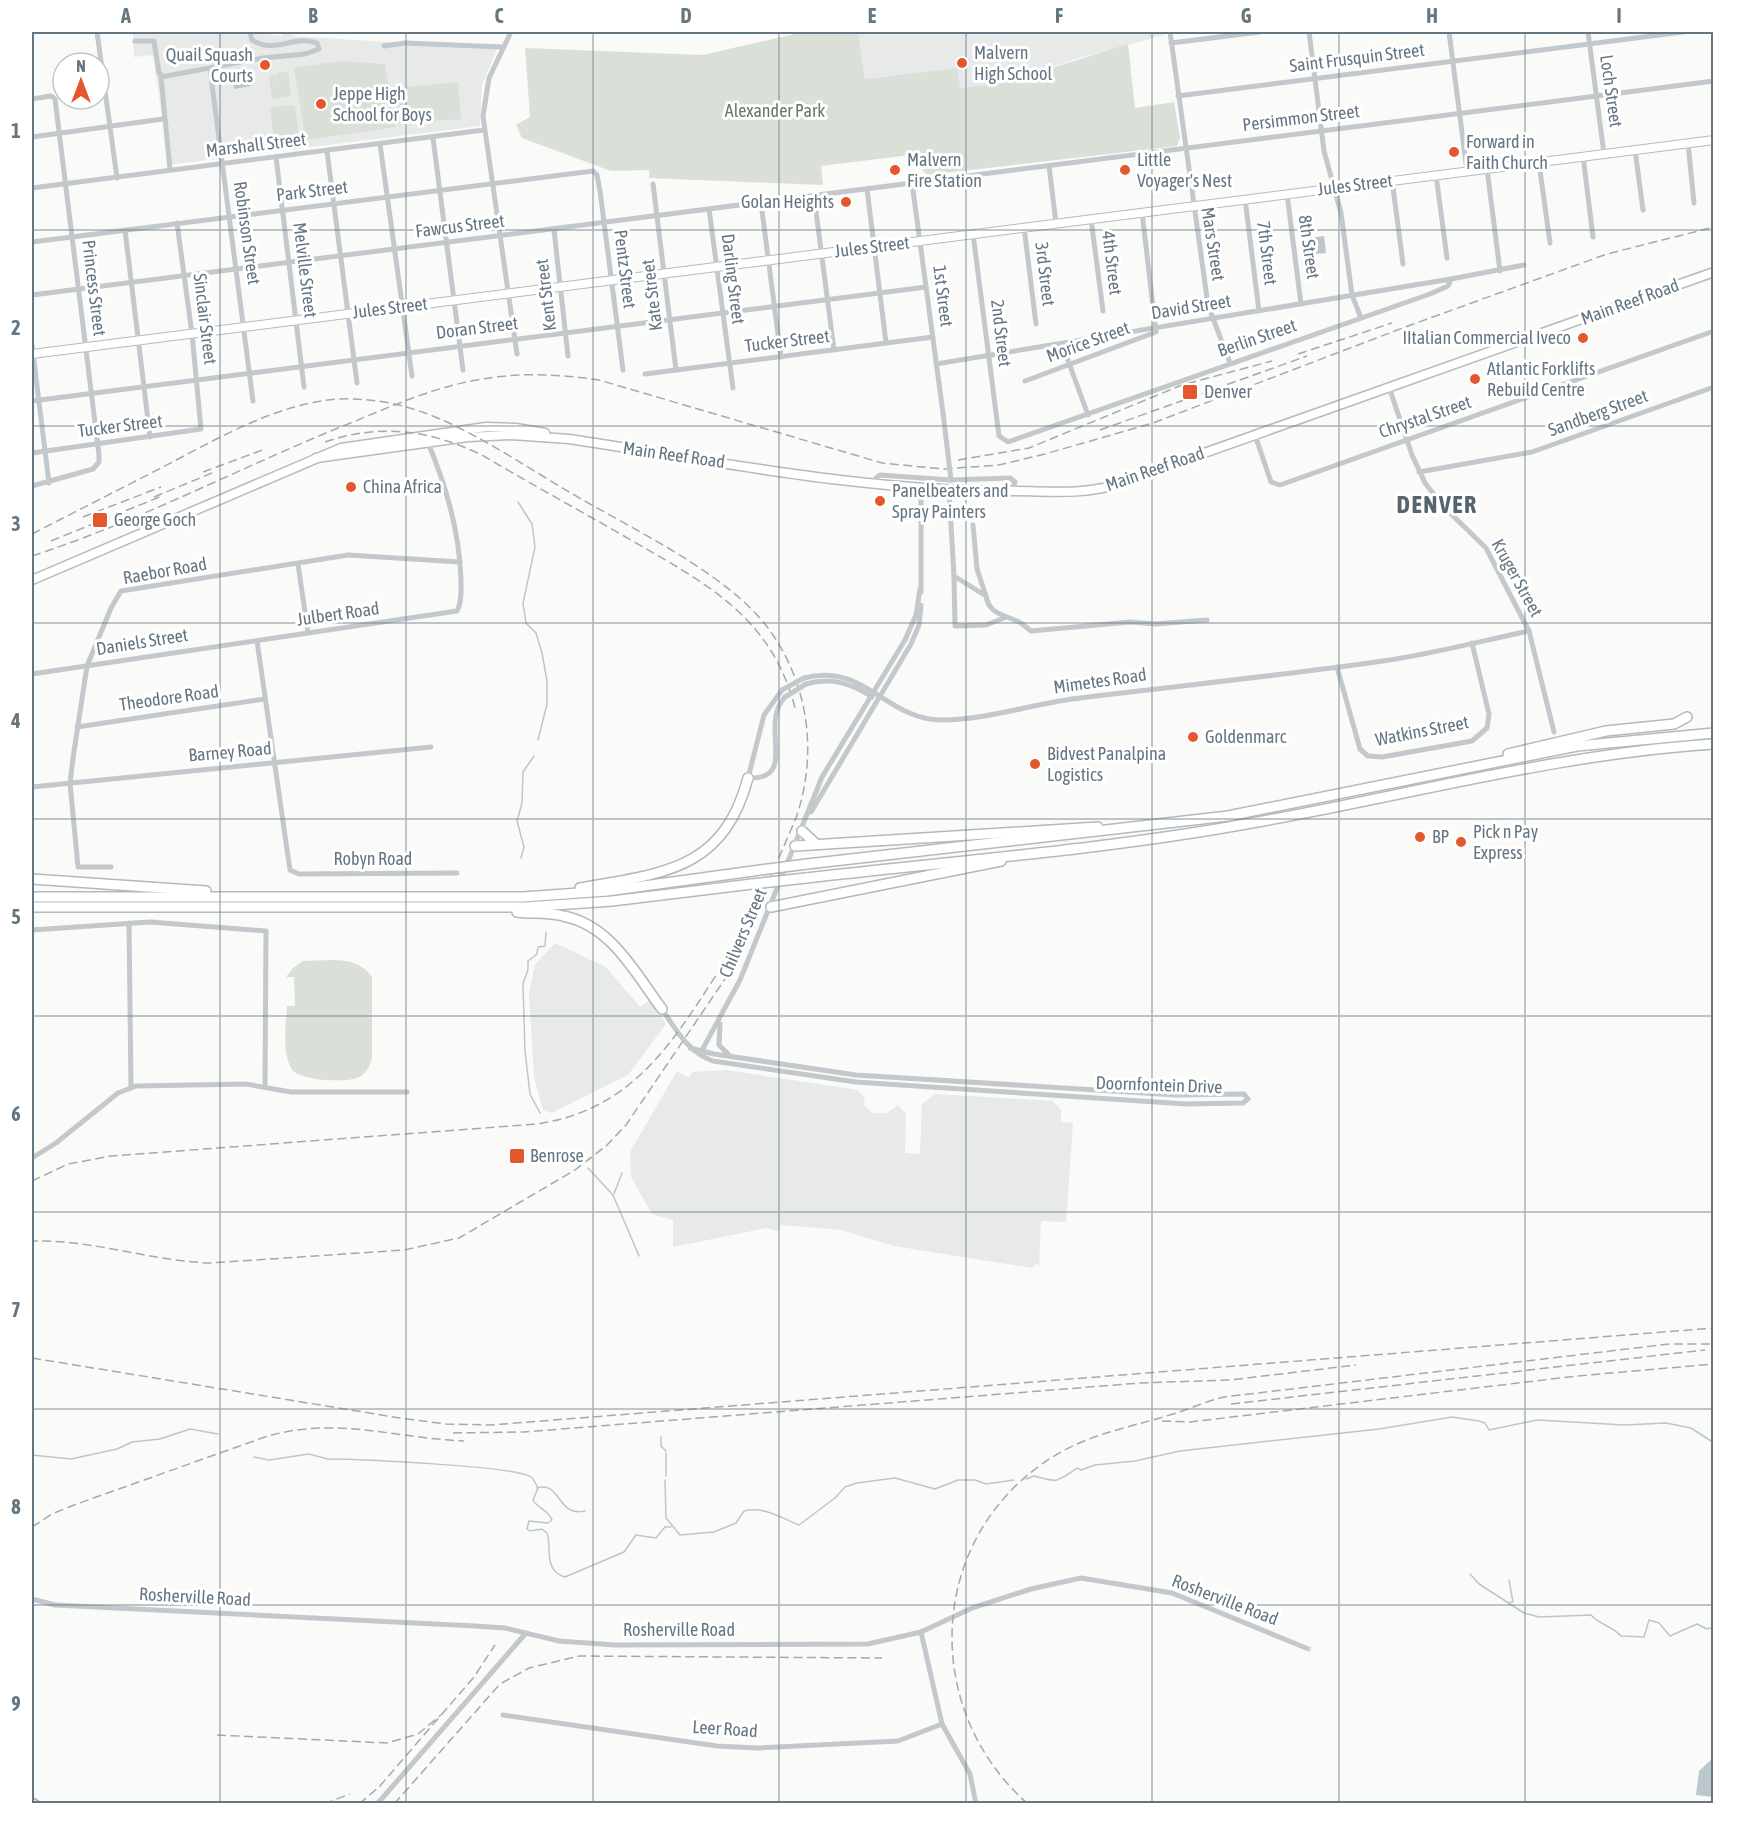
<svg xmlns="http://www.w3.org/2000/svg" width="1745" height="1835" font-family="'Asap Condensed',sans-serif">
<rect width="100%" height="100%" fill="#fafaf8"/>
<g fill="#e8e9e9">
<polygon points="133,32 246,32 282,36 283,32 293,32 293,36 497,49 482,85 480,126 169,165 153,55 134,57"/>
<polygon points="858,32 1163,32 1164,35 1076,59 1007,82 959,88 956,68 865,79"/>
<polygon points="555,943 606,967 640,1007 650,1000 666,1024 628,1075 551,1113 543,1110 534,1077 529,993 535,965"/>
<polygon points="726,1070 858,1090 864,1098 865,1106 872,1113 887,1113 898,1105 906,1114 905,1153 920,1154 922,1104 935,1094 1053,1101 1061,1110 1061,1122 1073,1123 1066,1222 1041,1221 1039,1266 1036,1264 1033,1268 894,1246 841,1230 781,1225 778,1231 766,1228 673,1247 673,1220 652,1214 631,1177 630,1152 677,1071 689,1078 692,1072"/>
</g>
<g fill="#dadfd7">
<polygon points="804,32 858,32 865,79 957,68 960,88 1007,82 1128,44 1135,108 1174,102 1180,138 1177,146 927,175 920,167 918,154 821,166 823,185 649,178 649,170 611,171 522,138 516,125 530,117 525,48 702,55"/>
<polygon points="340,61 385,64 396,127 306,140 294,68"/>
<polygon points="288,72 291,96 272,99 269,76 276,75 278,85 277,73"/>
<polygon points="458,82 461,119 398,124 395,88"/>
<polygon points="295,105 299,139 274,143 270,107"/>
<path d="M303,961C329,961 355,954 372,977V1059C369,1068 365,1076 354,1079C340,1082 298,1081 291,1068C282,1052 286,1024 287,1006H295L294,977H286L293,968Z"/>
</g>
<g fill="#bbc7cb">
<polygon points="248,70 251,86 234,89 232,72"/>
<polygon points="1324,236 1326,253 1305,255 1303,239"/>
<polygon points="1713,1758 1713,1797 1696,1795 1699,1771"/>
</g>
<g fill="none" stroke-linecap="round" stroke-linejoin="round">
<g stroke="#bbc7cb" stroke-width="1.5">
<polyline points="518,502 532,524 535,547 523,603 526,623 536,633 542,653 547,681 547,704 538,740"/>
<polyline points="521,858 524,847 517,821 522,803 523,772 534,756"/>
<polyline points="540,1113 530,1094 525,1051 523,984 528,969 528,961 537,954 538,947 545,946 546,932"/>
<polyline points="588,1168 613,1195 639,1256"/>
<polyline points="614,1194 622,1173"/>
<polyline points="661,1437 661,1446 666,1451"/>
<polyline points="666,1453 666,1476"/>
<polyline points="32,1455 71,1459 117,1449 132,1442 160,1439 190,1429 218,1434"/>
<path d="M254,1457L269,1460L309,1454L328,1459C354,1459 517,1466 531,1477C534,1479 536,1485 538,1488L533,1500C538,1509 548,1509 552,1520L548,1523L529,1521L527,1529L530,1531L542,1529L547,1533C552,1547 543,1571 565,1577L624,1552L636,1535L656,1538L665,1527H671"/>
<path d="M1026,1479L1034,1476C1057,1483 1058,1482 1077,1468L1081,1470L1095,1465L1135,1461L1180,1451L1379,1429L1452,1417L1479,1421L1485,1423L1489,1430L1537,1420L1625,1425L1666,1423L1691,1428L1714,1443"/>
<path d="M665,1480L666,1518L680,1535L714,1532L736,1523L744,1511C764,1506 781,1518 799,1525L835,1498L845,1487L857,1483L895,1478L935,1489L958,1480H975L986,1484L1014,1480"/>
<path d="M537,1488C562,1481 556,1517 585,1511"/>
<path d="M1470,1574L1479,1584L1524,1613L1539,1617L1591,1615C1600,1625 1612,1626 1621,1636L1644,1637L1649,1620L1659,1623L1670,1636L1697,1624L1707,1629L1714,1627"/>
<polyline points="1509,1580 1513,1602 1510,1602"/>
<polyline points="1713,1626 1714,1609"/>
</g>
<polyline stroke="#d5d9db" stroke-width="5" stroke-dasharray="5 2.5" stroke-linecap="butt" points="1306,1648 1312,1650"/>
<defs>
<polyline id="secondary" points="32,354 1714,140"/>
<g id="primary">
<path d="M316,458L468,437L512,435L569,439C716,461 865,492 1015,491C1047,491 1083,495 1114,485L1714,272"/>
<polyline points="32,580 341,448 486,427 516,428 545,433"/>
</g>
<g id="highway">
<polyline points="1508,754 1606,731 1674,724 1687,717"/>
<polyline points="802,831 815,843"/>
<polyline points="795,846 1098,827"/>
<polyline points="807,864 1228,816 1577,746 1714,733"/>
<path d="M806,878C952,861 1101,850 1246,824C1402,797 1555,754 1714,744"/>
<polyline points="32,879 206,891"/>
<path d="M580,888C663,873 723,871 748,778"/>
<polyline points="32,897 523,897 607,891 753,871"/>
<polyline points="32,907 526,907 612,901 752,884"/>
<polyline points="771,907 1001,861"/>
<path d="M517,912C532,914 548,912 563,916C611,925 635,973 662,1009"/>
</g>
</defs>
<use href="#secondary" stroke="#b3babf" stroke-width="10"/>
<use href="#primary" stroke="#b5babe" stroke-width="11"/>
<use href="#highway" stroke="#b4b9bd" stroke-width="12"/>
<g stroke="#c3c8cc" stroke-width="5">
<polyline points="97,32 117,178"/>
<polyline points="511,32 489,78 483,116 517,354"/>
<polyline points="1170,32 1208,305 1230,363"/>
<polyline points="1309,32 1324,151 1341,213 1352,295 1361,318"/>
<polyline points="1449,32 1467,171"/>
<polyline points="1588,32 1604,154"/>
<polyline points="135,41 154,41 159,73 163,76"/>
<polyline points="1171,43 1260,32"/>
<polyline points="384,46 405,43 502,47"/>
<polyline points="210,69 253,401"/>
<polyline points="1178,96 1683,32"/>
<polyline points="32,99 51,96 55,99 99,455 99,462 93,469 32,486"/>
<polyline points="32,137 163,119"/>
<polyline points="433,138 463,370"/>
<polyline points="1688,143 1694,203"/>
<polyline points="380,144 412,376"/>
<polyline points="1635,150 1643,210"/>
<polyline points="327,151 357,383"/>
<polyline points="1583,156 1593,237"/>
<polyline points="276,157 304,387"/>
<polyline points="1539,163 1550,243"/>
<polyline points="1049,166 1056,223"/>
<polyline points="1487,169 1500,271"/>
<path d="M170,170L161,77L263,58L305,54L319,49L317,43C294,34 275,55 252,40L250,32"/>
<polyline points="1436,175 1447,258"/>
<polyline points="1392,180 1403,264"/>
<polyline points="912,183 943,413"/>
<polyline points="653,184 676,370"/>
<polyline points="32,188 484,130"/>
<polyline points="867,189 886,343"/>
<polyline points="1287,194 1301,304"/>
<polyline points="814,196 834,350"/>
<polyline points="1245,199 1259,311"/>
<polyline points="761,203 781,357"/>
<polyline points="709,209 733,388"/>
<polyline points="1091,219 1103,311"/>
<polyline points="1024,227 1036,324"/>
<polyline points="125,230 150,437"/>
<polyline points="554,230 568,356"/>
<polyline points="973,234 999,436 1008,442 1430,294 1448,286 1451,279 1524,265"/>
<polyline points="32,242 593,171 597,175 600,191 623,370"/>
<polyline points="32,295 1714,81"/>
<polyline points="1062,344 1088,415"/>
<polyline points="32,345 49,483"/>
<polyline points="936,364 1451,279"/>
<polyline points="645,374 933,337"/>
<polyline points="1025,381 1156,332 1142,212"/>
<polyline points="1389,387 1412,455 1425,483 1444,507 1486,548 1529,631 1554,732"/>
<polyline points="32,401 926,287"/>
<polyline points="1255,435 1271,482 1280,485 1714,331"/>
<polyline points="32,453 201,429 192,334 177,223"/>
<polyline points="1419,472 1532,452 1714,387"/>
<polyline points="874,483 876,478 880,475 951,480 1010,478 1015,482 1012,491"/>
<path d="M949,491L954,576L986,596C989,615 1006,615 1019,622C1023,624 1027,628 1031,631L1130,622L1155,624L1207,620"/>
<polyline points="973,525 977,569 986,596"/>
<polyline points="298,564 308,633"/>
<polyline points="954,576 955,626 986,625 1004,618"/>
<polyline points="921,592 921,489"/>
<polyline points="257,641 290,870 299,874 457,873"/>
<polyline points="1337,667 1360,749 1368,756 1382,757 1472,741 1487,728 1489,714 1472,643"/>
<path d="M32,674L457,611C462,602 461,589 461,579C459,529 446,486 427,440"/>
<path d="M804,678C865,662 886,720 942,720C985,720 1029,705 1072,699C1175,686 1279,676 1383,661C1432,654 1481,641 1529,631"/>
<path d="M806,684C831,677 851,683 872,697"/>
<path d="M782,690L764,715L748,778C800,780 758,725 785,697"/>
<polyline points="77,727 264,699"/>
<polyline points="32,787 431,747"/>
<polyline points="811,812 911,644 919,625 921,605"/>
<polyline points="111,867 78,867 70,783 73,758 87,666 111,608 121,591 348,555 460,562"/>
<polyline points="129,923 131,1088"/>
<polyline points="32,930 150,922 266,931 265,1087"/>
<path d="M662,1009C676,1030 688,1052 713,1061L856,1082L1186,1104L1243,1103L1248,1099L1244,1094L1176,1095L856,1075L714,1054L690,1048"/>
<polyline points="720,1024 719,1045 729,1055"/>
<polyline points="700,1054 740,980 822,777 905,640 916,615 920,589"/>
<polyline points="32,1158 56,1143 118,1093 136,1086 246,1084 291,1092 407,1092"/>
<polyline points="32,1599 55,1605 475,1626 505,1628 559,1641 615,1645 868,1644 921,1632 972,1608 1031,1589 1081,1578 1172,1593 1306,1648"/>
<polyline points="921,1632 942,1724 970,1774 976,1804"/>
<polyline points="503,1715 717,1746 757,1748 898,1741 942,1724"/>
<polyline points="378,1803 526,1633"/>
</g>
<use href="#secondary" stroke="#fff" stroke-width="8"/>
<use href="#primary" stroke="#fff" stroke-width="8"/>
<use href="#highway" stroke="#fff" stroke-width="9"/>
<g stroke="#a2aab0" stroke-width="1.5" stroke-dasharray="9 4.5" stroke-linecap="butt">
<polyline points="1298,354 1392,323"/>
<polyline points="1100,430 1307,356"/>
<path d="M325,442C381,423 429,430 482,455C529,483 577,509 624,536C703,582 773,615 796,712"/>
<polyline points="958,460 1029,448 1182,385 1272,361"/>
<polyline points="203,472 265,449"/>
<polyline points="154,497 212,473"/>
<polyline points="83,517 161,487"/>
<path d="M32,534C75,512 118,490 161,468C215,440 277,403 339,399C369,398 398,403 425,413C474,431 526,467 571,493C633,530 733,575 773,635C810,690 817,757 796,818L729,973L626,1125L606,1146L575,1170L459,1238L404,1250L210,1263C150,1261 91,1239 32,1241"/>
<polyline points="51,541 162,496"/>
<path d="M32,556C140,521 241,467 348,424C390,407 431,388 477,380C518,372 558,374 599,380L882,463L943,469L999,465L1045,454L1153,423L1408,326L1607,254L1714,227"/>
<path d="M32,1181L68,1164L111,1156L537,1124C644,1108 681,1026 736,945"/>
<polyline points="32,1358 400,1418 446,1424 491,1425 1714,1328"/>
<polyline points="1231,1404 1705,1350"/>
<polyline points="1162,1421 1190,1422 1577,1376 1714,1364"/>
<polyline points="453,1433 524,1432 1140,1383 1230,1380 1356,1365"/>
<path d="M32,1527L52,1514L74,1505L262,1438C333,1415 392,1438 464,1441"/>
<polyline points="217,1735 387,1743 418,1734 441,1715"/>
<polyline points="32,1797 43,1804"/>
<polyline points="324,1804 350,1794"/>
<polyline points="359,1804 379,1787 474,1677 495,1645"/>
<polyline points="394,1804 500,1684 529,1668 579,1656 882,1658"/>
<path d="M1028,1804C923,1712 926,1546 1042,1464C1084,1434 1125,1429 1173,1414C1190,1409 1206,1401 1224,1397L1669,1344H1711"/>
</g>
<defs>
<g id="highway-bridge">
<polyline points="753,871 807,864"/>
<polyline points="752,884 806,878"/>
</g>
</defs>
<use href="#highway-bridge" stroke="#b4b9bd" stroke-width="12" stroke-linecap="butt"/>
<g stroke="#c3c8cc" stroke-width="5">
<polyline points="943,413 951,480"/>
<polyline points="782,690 804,678"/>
<polyline points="785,697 806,684"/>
</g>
<use href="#highway-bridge" stroke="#fff" stroke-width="9"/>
</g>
<path fill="none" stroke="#657683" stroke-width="1.5" stroke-opacity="0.55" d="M220,32V1804M406,32V1804M593,32V1804M779,32V1804M966,32V1804M1152,32V1804M1339,32V1804M1525,32V1804M32,230H1714M32,426H1714M32,623H1714M32,819H1714M32,1016H1714M32,1212H1714M32,1409H1714M32,1605H1714"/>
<g fill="#e4572e" stroke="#fff" stroke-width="2">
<circle cx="962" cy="63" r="6"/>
<circle cx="265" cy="65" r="6"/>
<circle cx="321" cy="104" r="6"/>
<circle cx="1454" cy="152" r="6"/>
<circle cx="895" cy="170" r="6"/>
<circle cx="1125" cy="170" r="6"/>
<circle cx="846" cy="202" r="6"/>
<circle cx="1583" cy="338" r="6"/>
<circle cx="1475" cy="379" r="6"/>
<rect x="1182" y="384" width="16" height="16" rx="3"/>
<circle cx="351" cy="487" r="6"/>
<circle cx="880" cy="501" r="6"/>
<rect x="92" y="512" width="16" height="16" rx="3"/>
<circle cx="1193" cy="737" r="6"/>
<circle cx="1035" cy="764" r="6"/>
<circle cx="1420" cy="837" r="6"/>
<circle cx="1461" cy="842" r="6"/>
<rect x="509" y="1148" width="16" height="16" rx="3"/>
</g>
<g text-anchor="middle" stroke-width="6" stroke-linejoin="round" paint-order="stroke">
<g font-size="18" fill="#657683" stroke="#fff" text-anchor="start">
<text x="974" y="59">Malvern<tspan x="974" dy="21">High School</tspan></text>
<text x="253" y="61" text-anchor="end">Quail Squash<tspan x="253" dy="21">Courts</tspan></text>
<text x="333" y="100">Jeppe High<tspan x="333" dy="21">School for Boys</tspan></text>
<text x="1466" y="148">Forward in<tspan x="1466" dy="21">Faith Church</tspan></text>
<text x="907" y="166">Malvern<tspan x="907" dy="21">Fire Station</tspan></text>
<text x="1137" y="166">Little<tspan x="1137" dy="21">Voyager's Nest</tspan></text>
<text x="834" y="208" text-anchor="end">Golan Heights</text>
<text x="1571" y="344" text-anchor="end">IItalian Commercial Iveco</text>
<text x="1487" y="375">Atlantic Forklifts<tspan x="1487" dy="21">Rebuild Centre</tspan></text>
<text x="1204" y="398">Denver</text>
<text x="363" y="493">China Africa</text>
<text x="892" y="497">Panelbeaters and<tspan x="892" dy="21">Spray Painters</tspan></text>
<text x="114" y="526">George Goch</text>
<text x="1205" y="743">Goldenmarc</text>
<text x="1047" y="760">Bidvest Panalpina<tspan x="1047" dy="21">Logistics</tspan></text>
<text x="1473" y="838">Pick n Pay<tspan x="1473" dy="21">Express</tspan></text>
<text x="1432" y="843">BP</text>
<text x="530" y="1162">Benrose</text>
</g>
<g font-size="18" fill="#657683" stroke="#fff">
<text transform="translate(1357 58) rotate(-7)" y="6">Saint Frusquin Street</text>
<text transform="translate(1611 91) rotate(82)" y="6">Loch Street</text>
<text transform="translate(1301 118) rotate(-7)" y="6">Persimmon Street</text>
<text transform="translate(256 145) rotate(-7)" y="6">Marshall Street</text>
<text transform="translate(1355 185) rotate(-7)" y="6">Jules Street</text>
<text transform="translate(312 191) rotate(-7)" y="6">Park Street</text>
<text transform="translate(460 226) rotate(-7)" y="6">Fawcus Street</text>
<text transform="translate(247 233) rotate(82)" y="6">Robinson Street</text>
<text transform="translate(1213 244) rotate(81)" y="6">Mars Street</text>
<text transform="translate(872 247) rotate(-7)" y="6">Jules Street</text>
<text transform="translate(1309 247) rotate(82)" y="6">8th Street</text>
<text transform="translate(1267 253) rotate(83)" y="6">7th Street</text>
<text transform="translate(1112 263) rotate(83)" y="6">4th Street</text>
<text transform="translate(625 269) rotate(83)" y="6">Pentz Street</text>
<text transform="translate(305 270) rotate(83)" y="6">Melville Street</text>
<text transform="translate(1045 274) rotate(83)" y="6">3rd Street</text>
<text transform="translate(733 279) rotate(83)" y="6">Darling Street</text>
<text transform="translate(94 288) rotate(83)" y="6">Princess Street</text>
<text transform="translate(546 295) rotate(-97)" y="6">Kent Street</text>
<text transform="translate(652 295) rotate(-97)" y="6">Kate Street</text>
<text transform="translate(943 296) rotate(83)" y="6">1st Street</text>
<text transform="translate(1630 302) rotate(-20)" y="6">Main Reef Road</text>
<text transform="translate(1191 307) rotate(-9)" y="6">David Street</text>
<text transform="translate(390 308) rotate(-7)" y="6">Jules Street</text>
<text transform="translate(205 319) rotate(83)" y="6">Sinclair Street</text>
<text transform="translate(477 328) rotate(-7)" y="6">Doran Street</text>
<text transform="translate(1001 333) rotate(83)" y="6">2nd Street</text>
<text transform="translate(1257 338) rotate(-19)" y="6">Berlin Street</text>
<text transform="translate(787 341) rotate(-7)" y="6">Tucker Street</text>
<text transform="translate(1088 342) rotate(-20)" y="6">Morice Street</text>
<text transform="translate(1598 413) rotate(-20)" y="6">Sandberg Street</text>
<text transform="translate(1425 417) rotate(-19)" y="6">Chrystal Street</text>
<text transform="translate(120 426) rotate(-7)" y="6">Tucker Street</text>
<text transform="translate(674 455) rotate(8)" y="6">Main Reef Road</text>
<text transform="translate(1155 469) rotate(-19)" y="6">Main Reef Road</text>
<text transform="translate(165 571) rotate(-10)" y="6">Raebor Road</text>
<text transform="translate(1517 578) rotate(61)" y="6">Kruger Street</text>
<text transform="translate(338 614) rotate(-8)" y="6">Julbert Road</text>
<text transform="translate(142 642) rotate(-9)" y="6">Daniels Street</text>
<text transform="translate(1100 681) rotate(-8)" y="6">Mimetes Road</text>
<text transform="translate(169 698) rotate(-8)" y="6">Theodore Road</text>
<text transform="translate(1422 731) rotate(-11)" y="6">Watkins Street</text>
<text transform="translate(230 752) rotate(-5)" y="6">Barney Road</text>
<text x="373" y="865">Robyn Road</text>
<text transform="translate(743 933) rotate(-67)" y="6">Chilvers Street</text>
<text transform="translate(1159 1085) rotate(2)" y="6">Doornfontein Drive</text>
<text transform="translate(195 1597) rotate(3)" y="6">Rosherville Road</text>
<text transform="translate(1225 1600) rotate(21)" y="6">Rosherville Road</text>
<text x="679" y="1636">Rosherville Road</text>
<text transform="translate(725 1729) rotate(4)" y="6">Leer Road</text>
</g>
<g font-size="18" fill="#687a64" stroke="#fff">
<text x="775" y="117">Alexander Park</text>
</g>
<g font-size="24" font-weight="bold" letter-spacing="1.5" fill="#57646e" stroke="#fff">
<text x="1437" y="513">DENVER</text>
</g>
</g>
<rect width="1745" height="1835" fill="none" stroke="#ffffff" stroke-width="66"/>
<g transform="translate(81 81)"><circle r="28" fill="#ffffff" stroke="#c1c8cd" stroke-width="1.5"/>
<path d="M0-4.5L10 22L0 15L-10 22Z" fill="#e4572e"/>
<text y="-9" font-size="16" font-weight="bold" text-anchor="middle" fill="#657683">N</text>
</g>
<rect x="33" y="33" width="1679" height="1769" fill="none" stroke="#657683" stroke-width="2"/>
<g font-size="20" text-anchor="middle" font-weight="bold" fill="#657683">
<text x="126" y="23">A</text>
<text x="313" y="23">B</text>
<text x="499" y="23">C</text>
<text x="686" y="23">D</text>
<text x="872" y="23">E</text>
<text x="1059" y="23">F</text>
<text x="1246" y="23">G</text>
<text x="1432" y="23">H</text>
<text x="1619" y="23">I</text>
<text x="16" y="138">1</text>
<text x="16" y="335">2</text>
<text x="16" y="531">3</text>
<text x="16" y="728">4</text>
<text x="16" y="924">5</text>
<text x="16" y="1121">6</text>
<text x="16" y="1317">7</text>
<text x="16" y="1514">8</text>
<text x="16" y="1711">9</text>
</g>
</svg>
